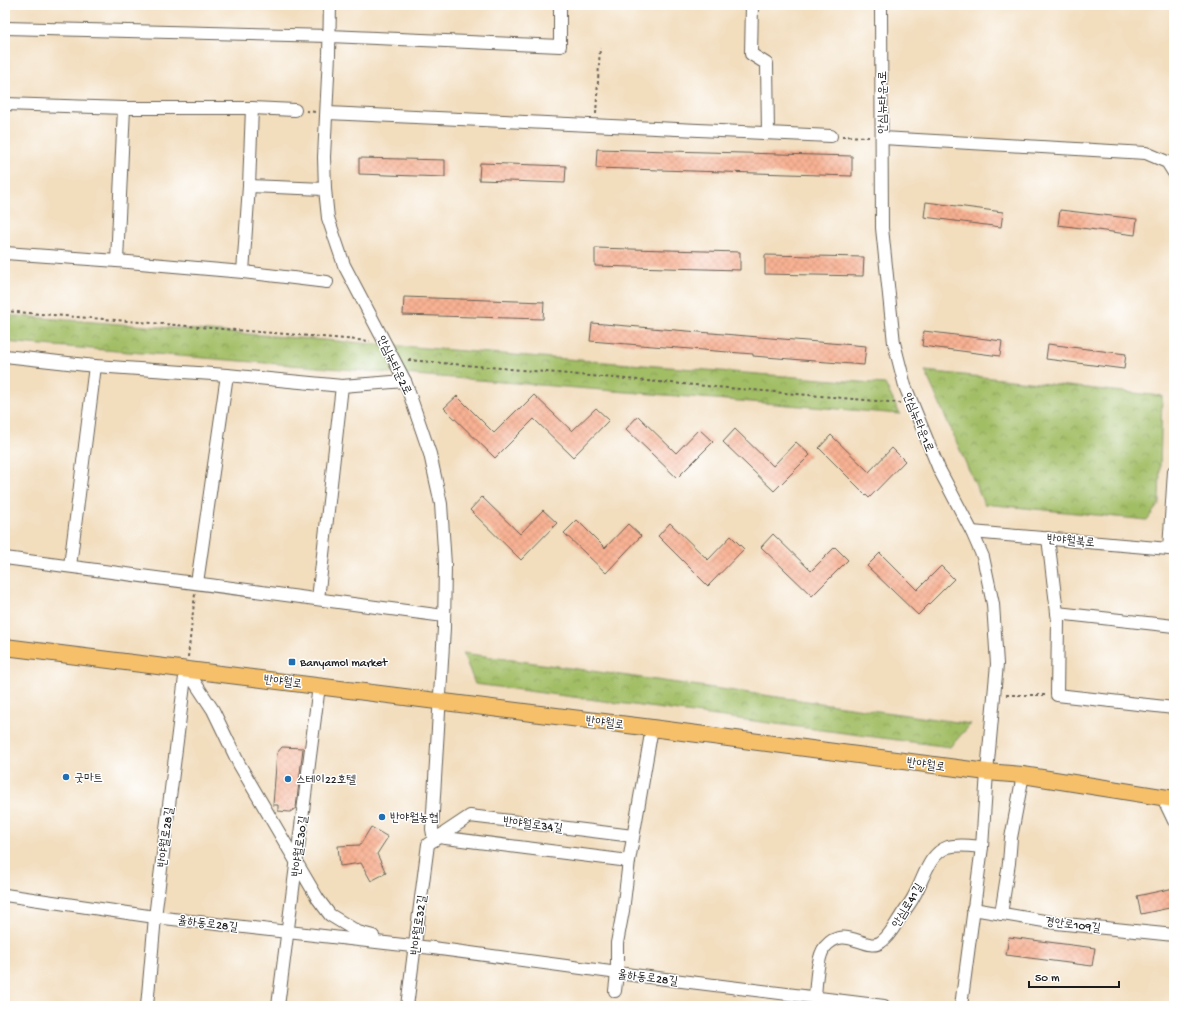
<svg xmlns="http://www.w3.org/2000/svg" width="1179" height="1011" font-family="'Gochi Hand','Poor Story',sans-serif">
<defs>
<pattern id="park-crowns" width="20" height="18" patternUnits="userSpaceOnUse"><rect width="20" height="18" fill="#a2be65"/><path d="M2 6a3 3 0 1 1 6 0M12 15a3 3 0 1 1 6 0" fill="none" stroke="#839a52"/></pattern>
<pattern id="building-cross-hatch" width="8" height="8" patternUnits="userSpaceOnUse"><rect width="8" height="8" fill="#f8b193"/><path d="M0 0l8 8M0 8l8-8" fill="none" stroke="#d4987e"/></pattern>
</defs>
<rect width="100%" height="100%" fill="#fff"/>
<filter id="ink" filterUnits="userSpaceOnUse"><feTurbulence type="fractalNoise" baseFrequency=".025" numOctaves="2"/><feDisplacementMap in="SourceGraphic" scale="8" xChannelSelector="R" yChannelSelector="G"/><feConvolveMatrix kernelMatrix="1 2 1 2 8 2 1 2 1" color-interpolation-filters="sRGB"/></filter>
<filter id="wash" filterUnits="userSpaceOnUse"><feTurbulence type="fractalNoise" baseFrequency=".012" numOctaves="4" result="noise"/><feDisplacementMap in="SourceGraphic" scale="16" xChannelSelector="R" yChannelSelector="G"/><feGaussianBlur stdDeviation="0.9" result="paint"/><feColorMatrix in="noise" values="0 0 0 0 0 0 0 0 0 0 0 0 0 0 0 0 0 1.4 0 .05"/><feComposite in="paint" operator="in"/></filter>
<g filter="url(#wash)">
<rect width="100%" height="100%" fill="#f2ddbd"/>
<g fill="url(#park-crowns)" stroke="#5f6d40">
<polygon points="5,315 885,384 900,414 5,342"/>
<polygon points="925,371 1162,396 1159,504 1147,520 984,504"/>
<polygon points="463,653 971,724 950,747 475,684"/>
</g>
<g id="blocks">
<g fill="url(#building-cross-hatch)">
<polygon points="597,149 852,156 852,176 596,168"/>
<polygon points="359,158 445,160 445,177 359,174"/>
<polygon points="480,163 566,166 565,183 479,180"/>
<polygon points="926,202 1003,212 1001,227 924,217"/>
<polygon points="1060,210 1137,219 1135,235 1058,225"/>
<polygon points="595,248 740,252 740,270 595,266"/>
<polygon points="765,255 864,257 863,276 765,274"/>
<polygon points="404,297 544,302 543,319 403,315"/>
<polygon points="592,323 866,346 864,365 753,356 753,354 590,341"/>
<polygon points="924,331 1002,341 1000,356 922,346"/>
<polygon points="1048,344 1126,354 1124,369 1046,359"/>
<polygon points="534,395 572,431 596,408 609,420 573,457 534,419 495,458 444,408 457,396 494,433 518,409 519,410"/>
<polygon points="638,416 676,453 699,429 713,442 677,478 626,429"/>
<polygon points="735,429 773,466 796,442 810,455 774,491 723,442"/>
<polygon points="831,435 869,472 892,448 905,461 869,498 819,448"/>
<polygon points="482,497 520,534 543,510 557,523 521,560 470,510"/>
<polygon points="577,520 605,548 628,524 641,536 606,573 564,533"/>
<polygon points="670,523 708,560 731,536 744,549 708,586 658,536"/>
<polygon points="773,534 811,571 835,547 848,560 812,596 761,547"/>
<polygon points="880,553 917,590 941,566 954,579 918,615 867,566"/>
<polygon points="282,747 303,748 296,808 290,812 278,811 278,805 273,805 277,753"/>
<polygon points="371,827 388,837 377,854 386,873 371,881 361,863 340,866 338,846 360,845"/>
<polygon points="1174,888 1174,907 1141,914 1137,896"/>
<polygon points="1009,937 1095,948 1092,966 1006,955"/>
</g>
</g>
</g>
<g filter="url(#ink)">
<use href="#blocks" fill-opacity="0" stroke="#676054" stroke-width="1"/>
<g fill="none" stroke-linecap="round" stroke-linejoin="round">
<defs>
<g id="minor">
<polyline points="330,5 329,55 324,157 325,189 328,218 344,265 405,381 430,454 441,504 445,565 444,628 432,829 434,840"/>
<polyline points="752,5 751,54 767,64 768,133"/>
<polyline points="881,5 882,228 894,343 905,386 939,469 972,532 983,557 993,604 997,664 987,772 982,847 961,1006"/>
<polyline points="5,28 329,36 560,46 560,5"/>
<polyline points="5,104 124,108 252,108 249,186 243,272 117,261 5,253"/>
<polyline points="252,108 295,110"/>
<polyline points="327,113 831,136"/>
<polyline points="882,138 1146,153 1167,162 1174,173"/>
<polyline points="249,186 325,189"/>
<polyline points="117,261 124,108"/>
<polyline points="243,272 327,282"/>
<polyline points="5,356 95,366 227,375 342,386 405,381"/>
<polyline points="972,532 1169,549 1174,550"/>
<polyline points="1048,538 1058,621 1057,695 1174,708"/>
<polyline points="1169,549 1174,471"/>
<polyline points="5,558 444,616"/>
<polyline points="70,566 95,366"/>
<polyline points="197,583 227,375"/>
<polyline points="318,599 342,386"/>
<polyline points="1057,613 1174,626"/>
<polyline points="186,669 213,710 239,764 318,899 330,915 358,932 373,936"/>
<polyline points="1163,798 1174,821"/>
<polyline points="438,837 629,861"/>
<polyline points="5,895 155,917 412,946 433,948 633,975 884,1006"/>
<polyline points="973,909 1056,923 1174,935"/>
<polyline points="1001,914 1009,863 1011,838 1023,775"/>
<polyline points="615,991 617,973 617,943 623,911 629,861 652,728"/>
<path d="M815,997C816,985 817,956 825,947C845,923 866,953 881,942C890,936 895,925 901,916C905,909 911,903 914,896C924,879 928,854 948,847C959,844 971,846 982,847"/>
<polyline points="147,1006 155,917 186,669"/>
<polyline points="278,1006 319,686"/>
<polyline points="407,1006 428,844 470,816 633,836"/>
</g>
<polyline id="major" points="5,647 652,728 987,772 1023,775 1174,799"/>
</defs>
<use href="#minor" stroke="#676054" stroke-width="14"/>
<use href="#major" stroke="#676054" stroke-width="18"/>
<g stroke="#676054" stroke-width="2" stroke-dasharray="3 3" stroke-linecap="butt">
<polyline points="306,111 316,112"/>
<polyline points="596,114 600,48"/>
<polyline points="842,136 869,137"/>
<polyline points="5,311 370,341"/>
<polyline points="408,360 900,403"/>
<polyline points="188,657 195,594"/>
<polyline points="1006,695 1046,695"/>
</g>
<use href="#minor" stroke="#fff" stroke-width="12"/>
<use href="#major" stroke="#f6c06b" stroke-width="16"/>
</g>
</g>
<g fill="#1f6fb2" stroke="#fff" stroke-width="1.5">
<rect x="288" y="658" width="8" height="8" rx="2"/>
<circle cx="66" cy="777" r="4"/>
<circle cx="288" cy="779" r="4"/>
<circle cx="382" cy="817" r="4"/>
</g>
<g text-anchor="middle" stroke-width="3" stroke-linejoin="round" paint-order="stroke">
<g font-size="12" fill="#1c1c1c" stroke="#fff">
<text transform="translate(882 102) rotate(-90)" y="4">안심뉴타운1로</text>
<text transform="translate(395 365) rotate(64)" y="4">안심뉴타운2로</text>
<text transform="translate(919 422) rotate(68)" y="4">안심뉴타운1로</text>
<text transform="translate(1071 540) rotate(5)" y="4">반야월북로</text>
<text transform="translate(283 681) rotate(7)" y="4">반야월로</text>
<text transform="translate(605 722) rotate(7)" y="4">반야월로</text>
<text transform="translate(926 764) rotate(8)" y="4">반야월로</text>
<text transform="translate(533 824) rotate(7)" y="4">반야월로34길</text>
<text transform="translate(165 837) rotate(-83)" y="4">반야월로28길</text>
<text transform="translate(299 846) rotate(-83)" y="4">반야월로30길</text>
<text transform="translate(907 905) rotate(-59)" y="4">안심로41길</text>
<text transform="translate(208 923) rotate(7)" y="4">율하동로28길</text>
<text transform="translate(1073 924) rotate(7)" y="4">경안로109길</text>
<text transform="translate(418 925) rotate(-83)" y="4">반야월로32길</text>
<text transform="translate(648 977) rotate(7)" y="4">율하동로28길</text>
</g>
<g font-size="12" fill="#1c1c1c" stroke="#fff" text-anchor="start">
<text x="300" y="666">Banyamol market</text>
<text x="74" y="781">굿마트</text>
<text x="296" y="783">스테이22호텔</text>
<text x="390" y="821">반야월농협</text>
</g>
</g>
<rect width="1179" height="1011" fill="none" stroke="#fff" stroke-width="20"/>
<path d="M1029 981v6h90v-6" fill="none" stroke="#1c1c1c" stroke-width="2"/>
<text x="1035" y="981" font-size="12" fill="#1c1c1c" stroke="#ffffff" stroke-width="3" paint-order="stroke">50 m</text>
</svg>
